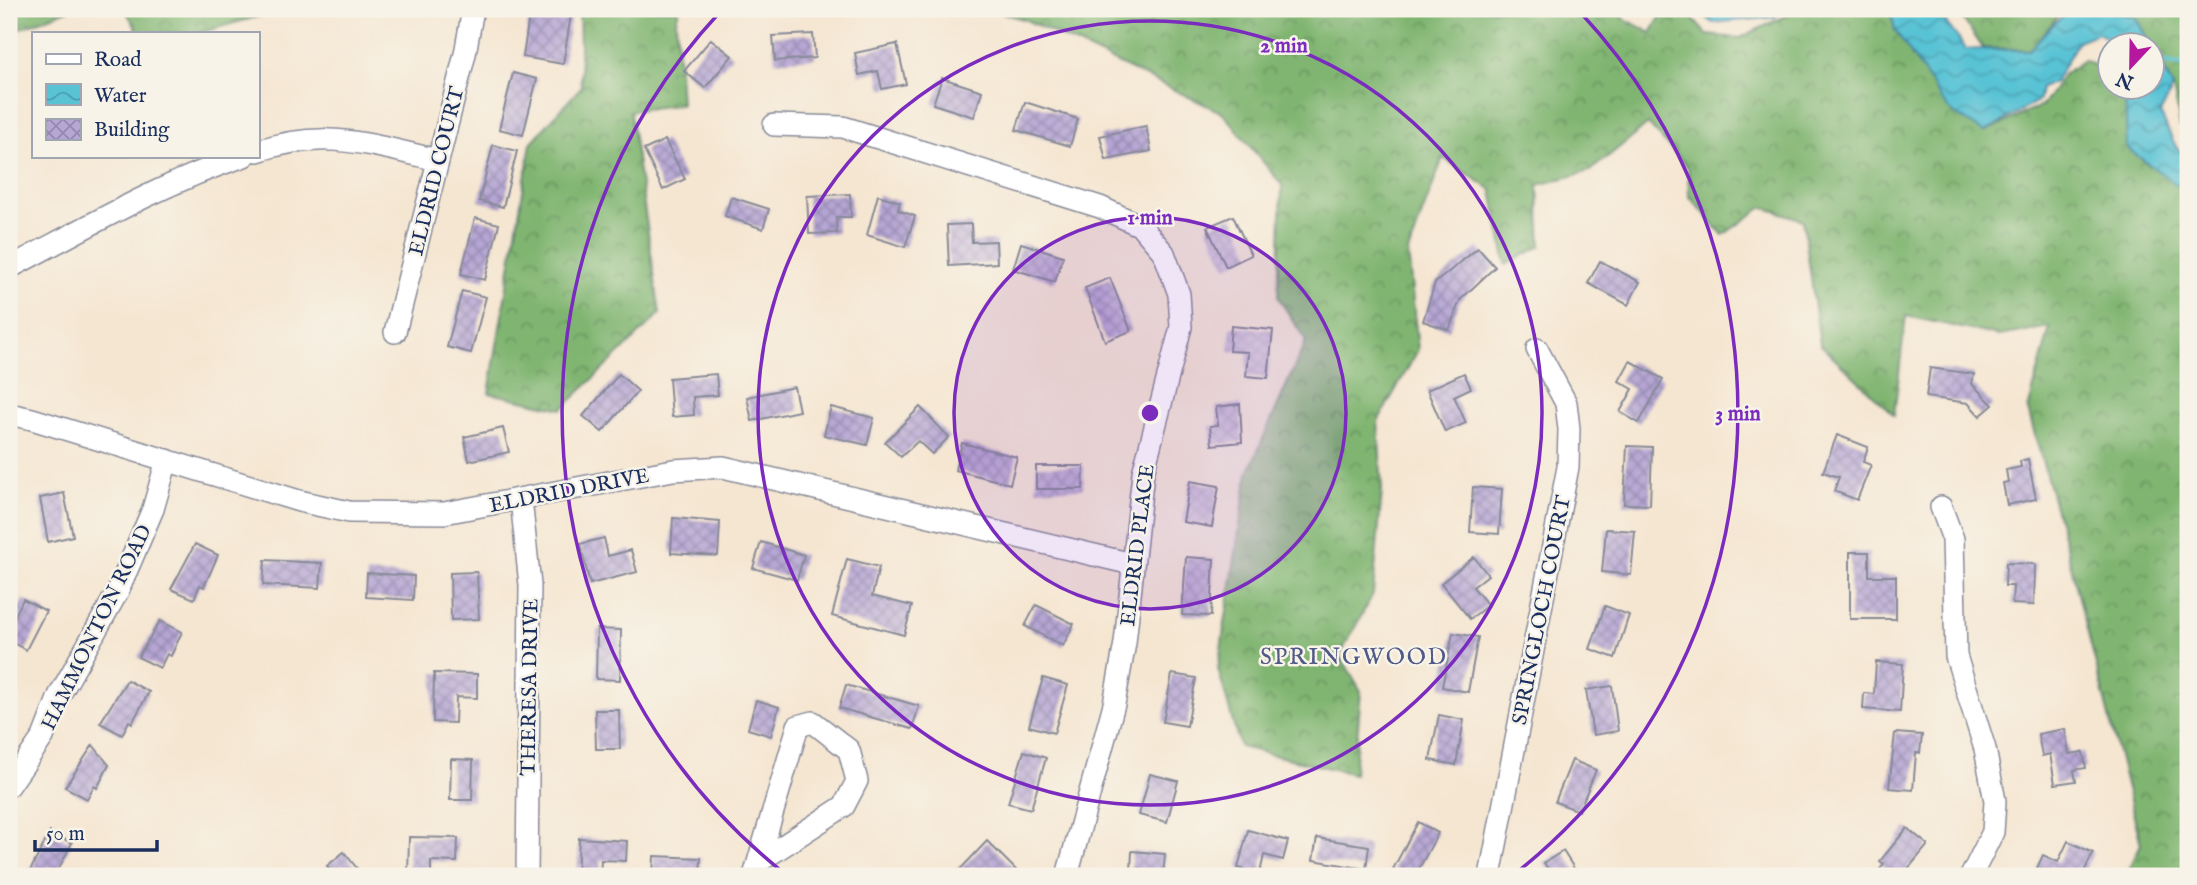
<svg xmlns="http://www.w3.org/2000/svg" width="2197" height="885" font-family="'IM FELL English',serif">
<defs>
<pattern id="forest-crowns" width="20" height="18" patternUnits="userSpaceOnUse" patternTransform="scale(1.75)"><rect width="20" height="18" fill="#80b571"/><path d="M2 6a3 3 0 1 1 6 0M12 15a3 3 0 1 1 6 0" fill="none" stroke="#689460"/></pattern>
<pattern id="water-waves" width="16" height="10" patternUnits="userSpaceOnUse" patternTransform="scale(1.75)"><rect width="16" height="10" fill="#59c3d5"/><path d="M0 5q4-4 8 0t8 0" fill="none" stroke="#499fb0"/></pattern>
<pattern id="building-cross-hatch" width="8" height="8" patternUnits="userSpaceOnUse" patternTransform="scale(1.75)"><rect width="8" height="8" fill="#b6a6d4"/><path d="M0 0l8 8M0 8l8-8" fill="none" stroke="#9388af"/></pattern>
</defs>
<rect width="100%" height="100%" fill="#f7f3e8"/>
<filter id="ink" filterUnits="userSpaceOnUse"><feTurbulence type="fractalNoise" baseFrequency=".0143" numOctaves="2"/><feDisplacementMap in="SourceGraphic" scale="14" xChannelSelector="R" yChannelSelector="G"/><feConvolveMatrix kernelMatrix="1 2 1 2 8 2 1 2 1" color-interpolation-filters="sRGB"/></filter>
<filter id="wash" filterUnits="userSpaceOnUse"><feTurbulence type="fractalNoise" baseFrequency=".00686" numOctaves="4" result="noise"/><feDisplacementMap in="SourceGraphic" scale="28" xChannelSelector="R" yChannelSelector="G"/><feGaussianBlur stdDeviation="1.57" result="paint"/><feColorMatrix in="noise" values="0 0 0 0 0 0 0 0 0 0 0 0 0 0 0 0 0 1.4 0 .05"/><feComposite in="paint" operator="in"/></filter>
<g filter="url(#wash)">
<rect width="100%" height="100%" fill="#f5e6d1"/>
<g fill="url(#forest-crowns)" stroke="#4e7268" stroke-width="2">
<polygon points="9,9 70,9 9,33"/>
<polygon points="125,9 281,9 281,10 199,33 139,33"/>
<polygon points="579,9 679,9 676,21 681,104 630,111 660,314 562,409 489,393 531,143 581,87"/>
<polygon points="988,9 1625,9 1623,18 1651,33 1665,9 1684,9 1707,35 1740,38 1800,9 1890,9 1895,30 1984,132 2043,105 2064,74 2084,60 2109,73 2110,88 2119,88 2126,98 2128,148 2188,193 2188,876 2126,876 2141,844 2067,550 2028,410 2050,327 1999,336 1906,316 1894,415 1820,344 1803,220 1763,207 1723,235 1689,196 1688,167 1648,124 1590,171 1538,185 1541,246 1506,265 1492,190 1443,158 1408,252 1418,350 1378,421 1382,490 1373,594 1340,655 1361,691 1354,774 1240,747 1218,669 1248,473 1306,341 1278,297 1282,185 1223,113 1026,20"/>
<polygon points="1956,9 2070,9 2058,16 2030,50 1983,48"/>
<polygon points="2106,9 2188,9 2188,133 2180,126 2173,87 2136,18"/>
</g>
<g fill="url(#water-waves)" stroke="#3a799a" stroke-width="2">
<polygon points="1697,9 1782,9 1775,17 1713,23"/>
<path d="M1890,9H1944L1945,21L1966,49L2029,50C2071,4 2073,0 2136,18L2151,46L2119,45L2098,33L2078,41L2055,82L2041,88L2039,100L1984,132L1949,110L1895,30Z"/>
<polygon points="2152,46 2173,88 2160,113 2176,147 2188,157 2188,193 2127,148 2125,88 2152,88"/>
</g>
<g fill="none" stroke-linecap="round" stroke-linejoin="round">
<polyline stroke="#59c3d5" stroke-width="5" points="2157,63 2188,65"/>
</g>
<g id="blocks">
<g fill="url(#building-cross-hatch)">
<polygon points="530,9 572,9 563,64 523,57"/>
<polygon points="813,34 815,58 775,61 773,36"/>
<polygon points="711,39 732,56 705,88 684,71"/>
<polygon points="897,44 906,84 882,89 878,71 859,75 855,53"/>
<polygon points="513,73 537,79 523,135 499,129"/>
<polygon points="942,78 982,91 974,117 933,104"/>
<polygon points="1025,102 1078,119 1070,146 1016,130"/>
<polygon points="1146,126 1151,151 1106,160 1100,136"/>
<polygon points="665,140 685,179 663,190 644,150"/>
<polygon points="493,145 517,151 503,207 479,201"/>
<polygon points="850,194 851,217 836,217 837,233 809,234 807,196"/>
<polygon points="878,195 900,202 898,210 915,216 905,247 867,235"/>
<polygon points="731,197 769,209 763,229 725,216"/>
<polygon points="1233,216 1251,255 1226,267 1207,227"/>
<polygon points="475,218 499,224 485,280 461,274"/>
<polygon points="971,224 972,242 996,241 997,263 949,266 947,225"/>
<polygon points="1021,243 1063,256 1055,282 1013,269"/>
<polygon points="1478,248 1495,267 1460,300 1449,330 1423,321 1435,283"/>
<polygon points="1600,261 1640,282 1628,305 1588,283"/>
<polygon points="1110,278 1131,331 1105,341 1085,288"/>
<polygon points="462,291 486,297 471,353 447,347"/>
<polygon points="1231,326 1273,330 1268,378 1246,376 1248,352 1229,351"/>
<polygon points="1630,361 1663,379 1639,423 1620,412 1633,389 1619,381"/>
<polygon points="1930,368 1974,374 1972,384 1993,405 1980,416 1968,403 1926,397"/>
<polygon points="1464,373 1471,388 1454,396 1466,423 1445,432 1427,390"/>
<polygon points="619,374 638,391 602,432 583,416"/>
<polygon points="716,374 718,395 693,397 694,415 672,417 669,378"/>
<polygon points="794,387 799,411 752,421 747,397"/>
<polygon points="1240,404 1242,442 1212,445 1210,426 1218,425 1216,407"/>
<polygon points="831,407 874,418 867,445 824,435"/>
<polygon points="920,407 949,437 932,454 918,441 901,457 885,442"/>
<polygon points="503,428 509,452 469,461 464,437"/>
<polygon points="1837,435 1868,447 1863,462 1871,465 1857,500 1834,491 1839,477 1823,472"/>
<polygon points="962,443 1017,457 1010,484 955,470"/>
<polygon points="1627,446 1652,447 1650,505 1624,504"/>
<polygon points="2028,459 2036,499 2007,505 2003,483 2008,482 2006,470 2021,467 2020,461"/>
<polygon points="1036,466 1084,466 1083,489 1036,489"/>
<polygon points="1190,481 1219,486 1212,527 1183,522"/>
<polygon points="1473,487 1502,489 1499,534 1470,532"/>
<polygon points="64,493 73,536 48,542 40,498"/>
<polygon points="673,518 720,522 718,556 671,553"/>
<polygon points="1606,529 1635,531 1631,575 1602,572"/>
<polygon points="604,538 608,556 631,550 637,572 590,584 580,544"/>
<polygon points="761,542 804,555 797,580 753,568"/>
<polygon points="195,544 218,555 204,587 200,585 194,599 171,589"/>
<polygon points="1850,552 1869,552 1869,576 1896,576 1896,619 1850,619"/>
<polygon points="1186,557 1214,559 1211,616 1182,615"/>
<polygon points="1474,557 1488,575 1473,587 1488,605 1470,619 1441,583"/>
<polygon points="847,559 879,567 872,596 912,606 904,635 832,616"/>
<polygon points="265,560 322,563 320,588 263,585"/>
<polygon points="2006,563 2035,564 2034,605 2012,604 2013,586 2005,586"/>
<polygon points="477,572 479,619 451,620 450,573"/>
<polygon points="367,573 414,576 413,600 366,597"/>
<polygon points="23,599 46,611 26,650 9,641 9,628"/>
<polygon points="1036,605 1074,624 1063,646 1025,626"/>
<polygon points="1605,606 1629,615 1615,658 1590,649"/>
<polygon points="160,621 182,632 171,656 167,654 160,668 138,657"/>
<polygon points="597,629 621,630 620,680 596,679"/>
<polygon points="1453,633 1478,637 1468,692 1442,687"/>
<polygon points="1876,662 1903,664 1900,712 1863,709 1864,693 1874,694"/>
<polygon points="434,673 477,674 477,698 456,697 455,723 433,722"/>
<polygon points="1172,674 1196,678 1187,726 1163,722"/>
<polygon points="1043,678 1068,685 1054,733 1029,726"/>
<polygon points="127,680 149,692 132,723 129,721 122,735 100,723"/>
<polygon points="846,685 919,706 912,729 839,708"/>
<polygon points="1612,686 1618,731 1593,735 1586,690"/>
<polygon points="756,700 779,707 771,736 748,729"/>
<polygon points="595,710 619,710 620,749 596,749"/>
<polygon points="1439,715 1464,720 1456,765 1430,760"/>
<polygon points="2065,729 2069,754 2083,752 2086,768 2074,770 2076,781 2055,784 2050,754 2042,756 2038,734"/>
<polygon points="1895,733 1922,735 1920,753 1916,753 1913,790 1889,788"/>
<polygon points="93,745 109,765 97,788 94,786 87,799 65,787"/>
<polygon points="1024,751 1046,758 1031,809 1008,803"/>
<polygon points="451,759 473,760 472,800 450,800"/>
<polygon points="1572,760 1596,770 1579,811 1555,802"/>
<polygon points="1150,774 1178,781 1167,822 1139,815"/>
<polygon points="1418,822 1438,833 1415,876 1406,876 1393,869"/>
<polygon points="1907,828 1928,845 1902,876 1875,876 1884,864 1880,861"/>
<polygon points="1248,830 1288,841 1283,860 1264,855 1260,873 1238,868"/>
<polygon points="50,832 72,843 55,876 40,876 30,871"/>
<polygon points="409,837 458,838 457,862 431,861 431,876 408,876"/>
<polygon points="579,838 627,841 626,861 601,860 600,876 577,876"/>
<polygon points="1317,838 1369,846 1366,869 1313,860"/>
<polygon points="987,841 1016,870 1010,876 954,876"/>
<polygon points="2068,841 2093,853 2082,876 2054,876 2037,868 2043,855 2058,862"/>
<polygon points="1132,851 1165,854 1163,876 1122,876 1123,870 1131,871"/>
<polygon points="1563,851 1579,876 1553,876 1544,863"/>
<polygon points="344,852 363,876 335,876 327,866"/>
<polygon points="654,856 701,858 700,876 653,876"/>
</g>
</g>
</g>
<g filter="url(#ink)">
<use href="#blocks" fill-opacity="0" stroke="#888a98" stroke-width="2"/>
<g fill="none" stroke-linecap="round" stroke-linejoin="round">
<defs>
<g id="minor">
<polyline points="774,125 843,127 1100,207 1141,226 1164,253 1179,294 1181,327 1143,473 1125,643 1114,704 1067,876"/>
<path d="M257,151C327,128 370,145 438,160"/>
<path d="M9,268C85,228 162,183 244,156"/>
<polyline points="395,332 465,54 473,9"/>
<polyline points="9,414 32,419 299,501 349,512 444,513 673,470 723,467 1132,564"/>
<polyline points="521,499 530,585 527,876"/>
<polyline points="1941,507 1953,539 1956,656 1985,749 1995,801 1993,832 1971,876"/>
<polyline points="9,786 43,737 59,696 118,591 153,509 167,460"/>
<polyline points="754,876 798,726 813,722 849,750 857,781 844,806 760,861"/>
<polyline points="1490,876 1568,467 1569,429 1566,403 1537,349"/>
</g>
</defs>
<use href="#minor" stroke="#888a98" stroke-width="24"/>
<use href="#minor" stroke="#fff" stroke-width="21"/>
</g>
</g>
<circle cx="1150" cy="413" r="196" fill="#7b2cbf" fill-opacity=".12"/>
<g fill="none" stroke="#7b2cbf" stroke-width="3.5">
<circle cx="1150" cy="413" r="196"/>
<circle cx="1150" cy="413" r="392"/>
<path d="M784 873A588 588 0 0 1 720 12M1580 12A588 588 0 0 1 1516 873"/>
</g>
<g text-anchor="middle" stroke-width="5" stroke-linejoin="round" paint-order="stroke">
<g font-size="21" fill="#1b2f5e" stroke="#f7f3e8">
<text transform="translate(436 171) rotate(-76)" y="7">ELDRID COURT</text>
<text transform="translate(569 490) rotate(-11)" y="7">ELDRID DRIVE</text>
<text transform="translate(1137 545) rotate(-83)" y="7">ELDRID PLACE</text>
<text transform="translate(1541 610) rotate(-79)" y="7">SPRINGLOCH COURT</text>
<text transform="translate(96 627) rotate(-64)" y="7">HAMMONTON ROAD</text>
<text transform="translate(529 687) rotate(-89)" y="7">THERESA DRIVE</text>
</g>
<g font-size="23" letter-spacing="2" fill="#515987" stroke="#f7f3e8">
<text x="1354" y="664">SPRINGWOOD</text>
</g>
</g>
<circle cx="1150" cy="413" r="10" fill="#7b2cbf" stroke="#f7f3e8" stroke-width="3.5"/>
<g font-size="21" text-anchor="middle" font-weight="bold" fill="#7b2cbf" stroke="#f7f3e8" stroke-width="5" stroke-linejoin="round" paint-order="stroke">
<text x="1284" y="52">2 min</text>
<text x="1150" y="224">1 min</text>
<text x="1738" y="420">3 min</text>
</g>
<rect width="2197" height="885" fill="none" stroke="#f7f3e8" stroke-width="35"/>
<rect x="32" y="32" width="228" height="126" fill="#f7f3e8" stroke="#9fa5b1" stroke-width="2"/>
<rect x="46" y="54" width="35" height="10" fill="#ffffff" stroke="#9fa5b1" stroke-width="2"/>
<text x="94" y="66" font-size="21" fill="#1b2f5e">Road</text>
<rect x="46" y="84" width="35" height="21" fill="url(#water-waves)" stroke="#9fa5b1" stroke-width="2"/>
<text x="94" y="102" font-size="21" fill="#1b2f5e">Water</text>
<rect x="46" y="119" width="35" height="21" fill="url(#building-cross-hatch)" stroke="#9fa5b1" stroke-width="2"/>
<text x="94" y="136" font-size="21" fill="#1b2f5e">Building</text>
<g transform="translate(2131 66) rotate(202)"><circle r="33" fill="#f7f3e8" stroke="#9fa5b1" stroke-width="2"/>
<path d="M0-5L12 26L0 18L-12 26Z" fill="#b5179e"/>
<text y="-10" font-size="19" font-weight="bold" text-anchor="middle" fill="#1b2f5e">N</text>
</g>
<path d="M35 840v10h122v-10" fill="none" stroke="#1b2f5e" stroke-width="3.5"/>
<text x="46" y="840" font-size="21" fill="#1b2f5e" stroke="#f7f3e8" stroke-width="5" paint-order="stroke">50 m</text>
</svg>
